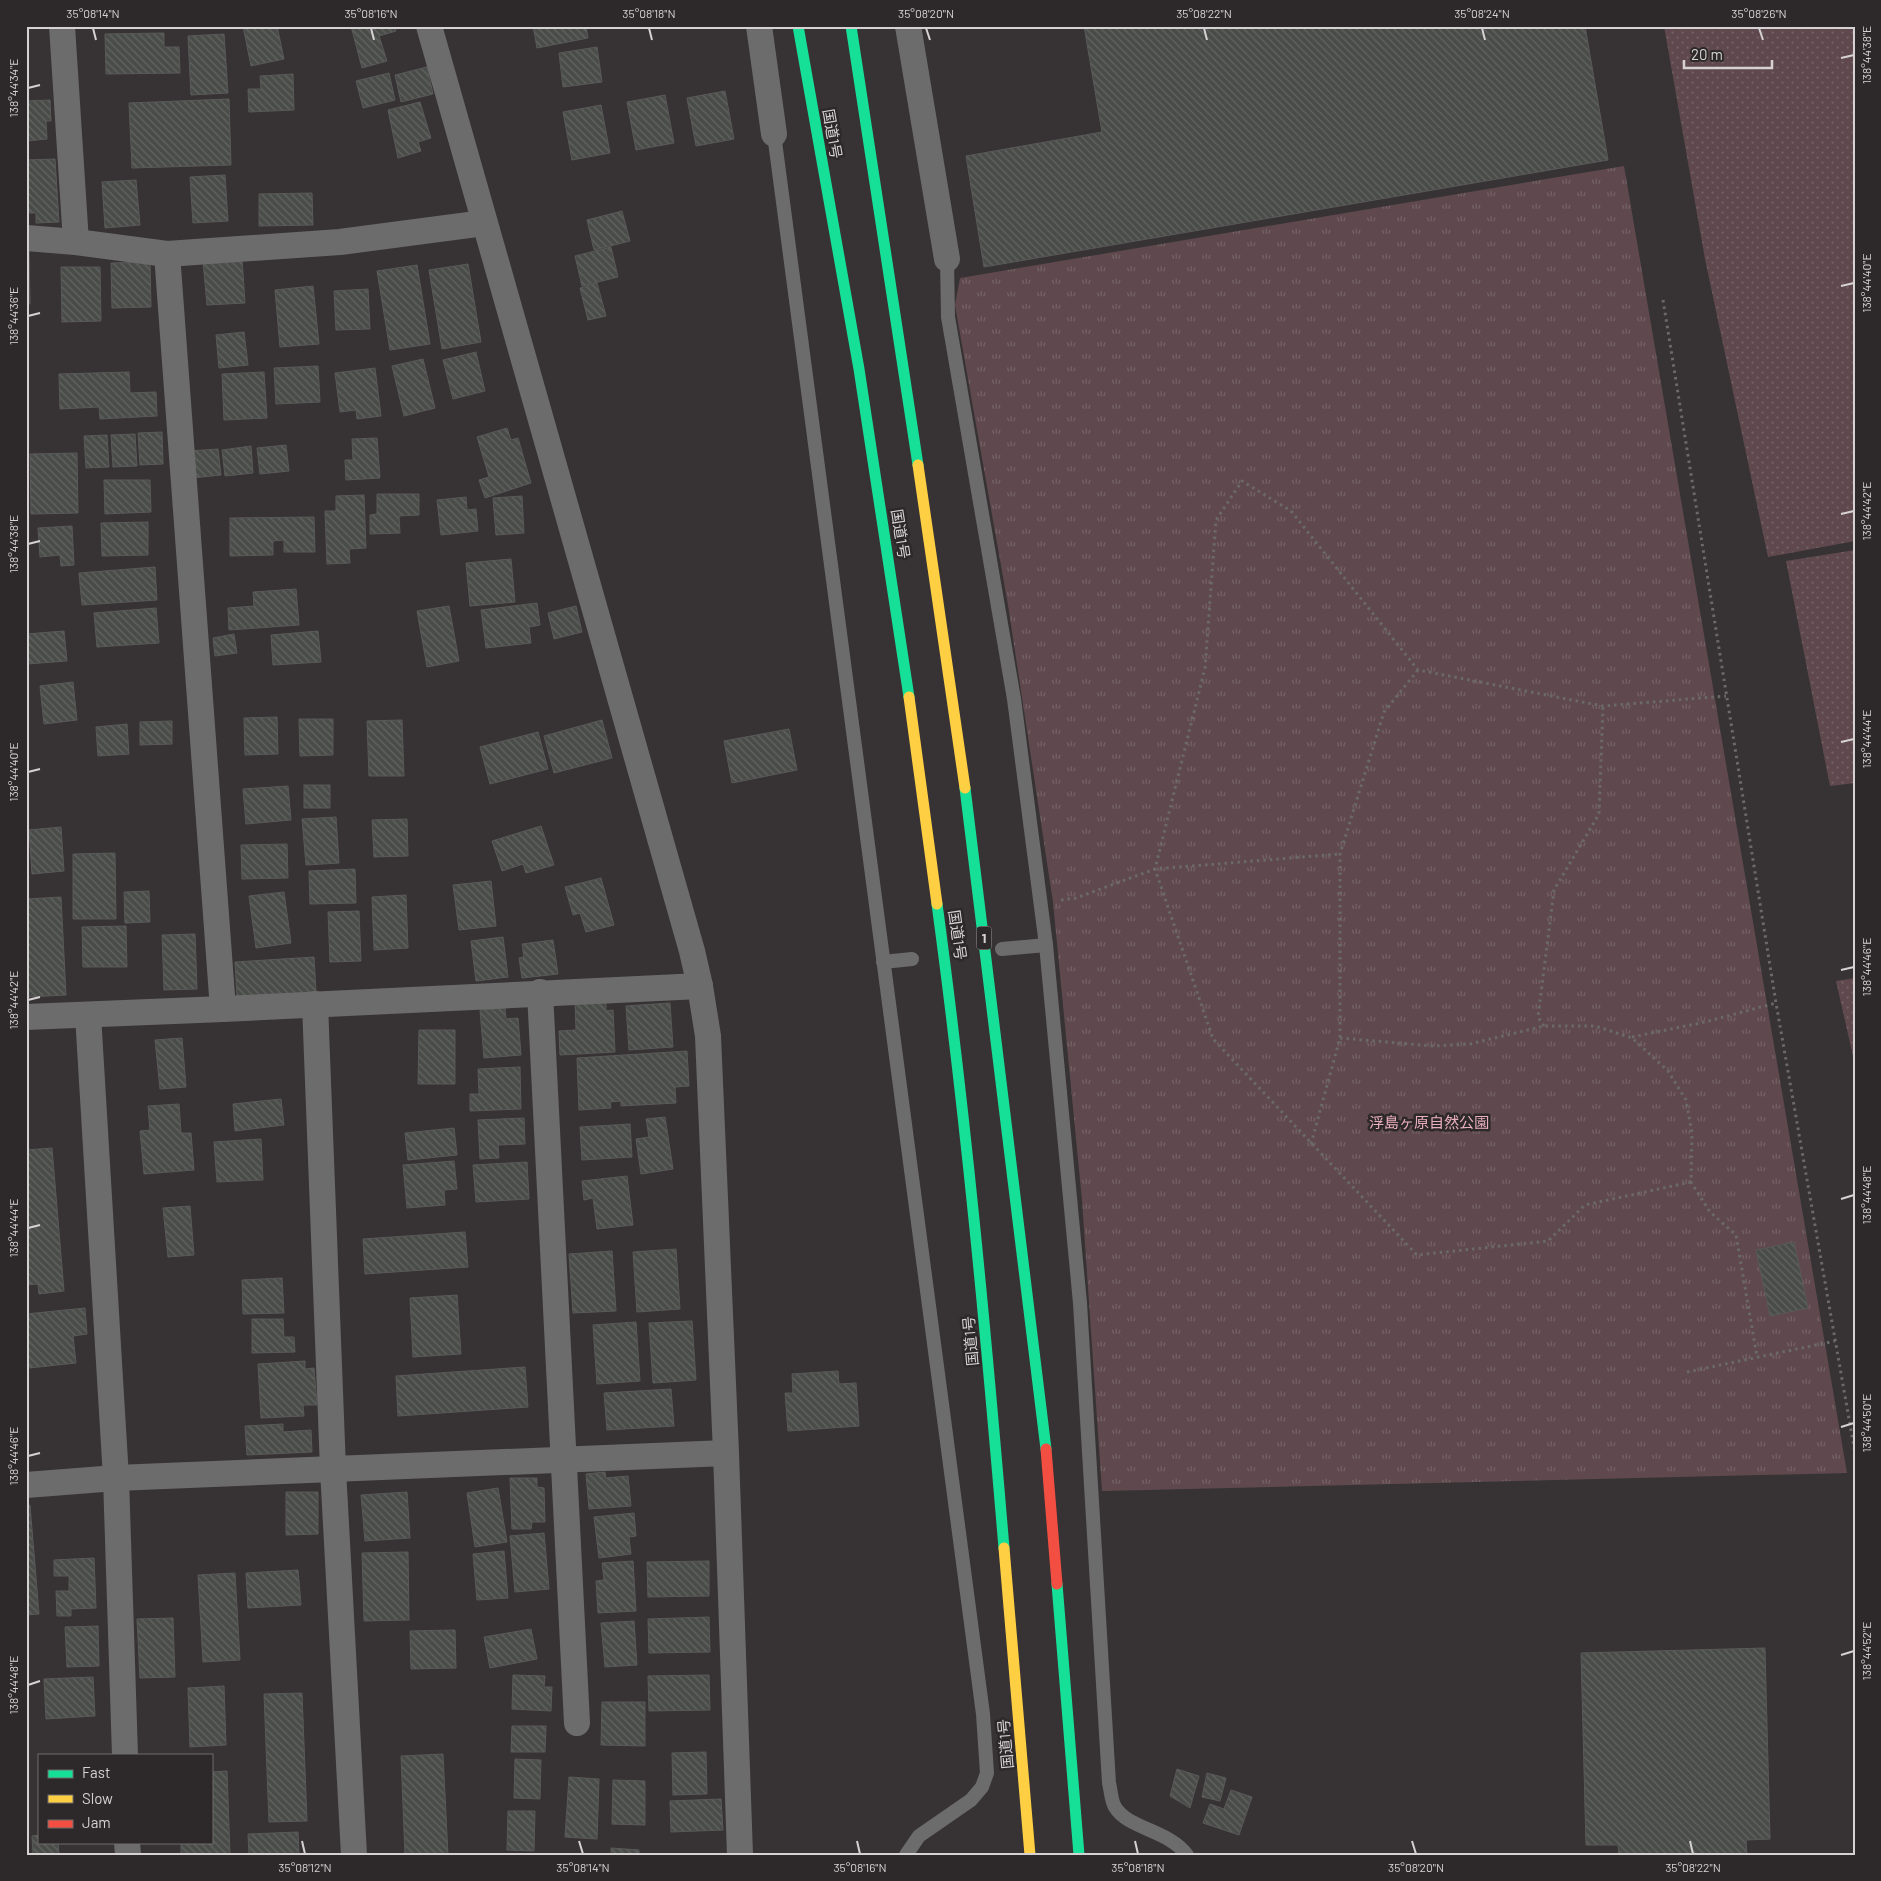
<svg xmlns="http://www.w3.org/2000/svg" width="1881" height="1881" font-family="Barlow,'Noto Sans JP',sans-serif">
<defs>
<pattern id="grass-dots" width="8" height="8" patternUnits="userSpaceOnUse" patternTransform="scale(1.25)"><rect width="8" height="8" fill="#5f494e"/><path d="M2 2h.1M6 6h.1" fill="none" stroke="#756267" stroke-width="1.8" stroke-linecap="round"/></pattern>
<pattern id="park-tufts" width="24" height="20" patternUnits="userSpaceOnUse" patternTransform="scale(1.25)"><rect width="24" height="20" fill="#5f494e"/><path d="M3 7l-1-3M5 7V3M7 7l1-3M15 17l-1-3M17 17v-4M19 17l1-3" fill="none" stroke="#756267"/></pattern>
<pattern id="building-back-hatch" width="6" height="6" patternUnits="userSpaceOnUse" patternTransform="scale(1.25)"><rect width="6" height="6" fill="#494c49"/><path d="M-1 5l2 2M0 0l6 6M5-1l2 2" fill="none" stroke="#626562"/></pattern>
</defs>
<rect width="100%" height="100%" fill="#373334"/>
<g fill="url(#grass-dots)">
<polygon points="1664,26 1855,26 1855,541 1768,557 1705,259"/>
<polygon points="1855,550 1855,783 1830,786 1786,561"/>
<polygon points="1855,978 1855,1065 1836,981"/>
</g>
<polygon fill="url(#park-tufts)" points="1624,166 1847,1473 1102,1491 1082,1200 1053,902 1008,605 955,305 960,278"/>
<g fill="url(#building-back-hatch)" stroke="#5a5959">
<polygon points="243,26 277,26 284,59 251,66"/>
<polygon points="351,26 395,26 396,31 379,36 387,61 362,68"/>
<polygon points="533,26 586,26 588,38 537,48"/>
<polygon points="1084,26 1585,26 1608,160 984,267 966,156 1102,132"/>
<polygon points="164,33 164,47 179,47 180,73 106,74 105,34"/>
<polygon points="224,34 228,93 191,95 188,36"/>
<polygon points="597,47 602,82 563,87 559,53"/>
<polygon points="427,67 433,94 401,102 395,75"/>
<polygon points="389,73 395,100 363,108 356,81"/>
<polygon points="293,74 294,110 249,112 248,89 261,89 260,76"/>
<polygon points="725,91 734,139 696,146 687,98"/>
<polygon points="665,95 674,143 636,150 627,102"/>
<polygon points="229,99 231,165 132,168 129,103"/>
<polygon points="50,100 51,121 46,121 47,139 26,141 26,101"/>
<polygon points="420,102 431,138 418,142 421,151 398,158 388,110"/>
<polygon points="601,105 610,153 572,160 563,112"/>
<polygon points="55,159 59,222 36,223 36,213 29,213 26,160"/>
<polygon points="225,175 228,221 193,223 190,177"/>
<polygon points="136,180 140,225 105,228 102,182"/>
<polygon points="312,193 313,225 259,226 259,194"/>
<polygon points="622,211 630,241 594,250 587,220"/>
<polygon points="611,247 618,277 582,286 575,256"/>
<polygon points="26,249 29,249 30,304 26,304"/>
<polygon points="242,258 245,303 207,305 203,261"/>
<polygon points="150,262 151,307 112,308 111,263"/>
<polygon points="468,264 481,342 442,349 429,270"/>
<polygon points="417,265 430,344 390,350 377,271"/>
<polygon points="61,267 100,267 101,321 62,322"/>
<polygon points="597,283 606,316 588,320 580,288"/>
<polygon points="313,286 319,344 280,347 275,290"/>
<polygon points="368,289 370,329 336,330 334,291"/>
<polygon points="244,332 248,365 219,368 216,335"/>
<polygon points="476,352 485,391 453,399 443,360"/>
<polygon points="423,359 435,408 404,416 392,366"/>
<polygon points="318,366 320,402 276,404 274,368"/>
<polygon points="375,368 381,416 357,419 356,410 340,412 335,373"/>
<polygon points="129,372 130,393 156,392 157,416 100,419 99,407 60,409 59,374"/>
<polygon points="264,372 267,418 224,420 222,374"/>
<polygon points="507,428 511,440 518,438 531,483 485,498 479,480 489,477 477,437"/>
<polygon points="162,432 163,464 140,465 138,433"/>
<polygon points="135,434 137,466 113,467 111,435"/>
<polygon points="107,435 109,467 86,468 84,436"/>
<polygon points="377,438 380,478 346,480 345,460 353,460 352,439"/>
<polygon points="286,445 289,471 260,474 257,448"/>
<polygon points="251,446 253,473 225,476 222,450"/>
<polygon points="218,449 221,475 192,478 189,451"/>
<polygon points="77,453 78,513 31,514 30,454"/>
<polygon points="104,480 150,480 151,512 105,514"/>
<polygon points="377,494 419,494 419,515 399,516 400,533 370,534 370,515 377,514"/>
<polygon points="364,495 366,548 349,549 350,563 327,564 325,511 336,511 336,496"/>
<polygon points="522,496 524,533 496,535 493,498"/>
<polygon points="466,497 467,510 476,509 478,531 441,535 437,500"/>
<polygon points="314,517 315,552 284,552 284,540 273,541 273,555 230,556 230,518"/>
<polygon points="148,522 148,555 102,556 101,523"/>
<polygon points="72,526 74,565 61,566 60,555 40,557 38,528"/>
<polygon points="511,559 515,602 470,606 466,563"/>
<polygon points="155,567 157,600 82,605 79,573"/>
<polygon points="296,589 299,625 229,630 228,608 254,606 253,592"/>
<polygon points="537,603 540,625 529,627 531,643 486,648 481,610"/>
<polygon points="449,606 459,661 427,667 417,611"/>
<polygon points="576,606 582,632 554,639 548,613"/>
<polygon points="156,608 159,643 97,647 94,613"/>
<polygon points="64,631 67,661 27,664 26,634"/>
<polygon points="318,631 321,662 273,665 271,635"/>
<polygon points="234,634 237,653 215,656 213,638"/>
<polygon points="73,682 77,720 44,724 40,686"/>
<polygon points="277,717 278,754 245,755 244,718"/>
<polygon points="299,719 333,719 333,755 300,756"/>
<polygon points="402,720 404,776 369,776 367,721"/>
<polygon points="602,720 612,758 554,773 544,736"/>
<polygon points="172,721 172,744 140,745 140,722"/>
<polygon points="127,724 129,754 98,756 96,727"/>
<polygon points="789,729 797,770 732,783 724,741"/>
<polygon points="538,732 548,769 490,784 480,747"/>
<rect x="304" y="785" width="26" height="23"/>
<polygon points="288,786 291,820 246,824 243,789"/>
<polygon points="336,817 339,863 306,865 302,819"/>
<polygon points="407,819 408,856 374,857 372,820"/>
<polygon points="541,826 554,865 526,873 523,864 502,871 492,841"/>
<polygon points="61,827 64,871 32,874 29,830"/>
<polygon points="287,844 288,878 242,879 241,845"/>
<polygon points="115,853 116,919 73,919 73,854"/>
<polygon points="355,869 356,903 310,904 309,871"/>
<polygon points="601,878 614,925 586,932 580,913 573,915 565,887"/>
<polygon points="491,881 496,926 459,930 453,885"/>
<polygon points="149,891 150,922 125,923 124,892"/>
<polygon points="284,892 291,943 256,948 249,896"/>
<polygon points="406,895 408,948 374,950 372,897"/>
<polygon points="61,897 66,995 26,997 26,899"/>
<polygon points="359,911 361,961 330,962 328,912"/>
<polygon points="126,926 127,967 83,967 82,927"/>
<polygon points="195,934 197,989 164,990 162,935"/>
<polygon points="503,937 508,977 476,981 471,941"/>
<polygon points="553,940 558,974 522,978 519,958 524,957 522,944"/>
<polygon points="314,957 316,992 237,997 235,962"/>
<polygon points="606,1000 606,1011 613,1010 615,1052 560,1055 559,1031 576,1030 575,1001"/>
<polygon points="670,1003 673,1047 629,1050 626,1006"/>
<polygon points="505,1008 506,1019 518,1018 521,1055 484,1058 480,1010"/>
<polygon points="419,1030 455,1030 455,1084 418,1084"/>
<polygon points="182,1038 186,1087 160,1089 155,1040"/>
<polygon points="687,1051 689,1086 675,1087 676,1103 621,1106 621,1101 610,1102 611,1108 579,1110 577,1058"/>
<polygon points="520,1067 521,1109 470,1111 470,1094 479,1094 478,1069"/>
<polygon points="281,1099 284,1125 235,1131 233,1104"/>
<polygon points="179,1104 181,1133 191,1133 194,1170 144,1174 140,1131 150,1130 148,1106"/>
<polygon points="665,1117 673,1169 641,1174 636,1139 649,1137 646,1119"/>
<polygon points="524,1118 525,1144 498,1145 499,1158 480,1159 478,1120"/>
<polygon points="630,1124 632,1157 582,1160 580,1127"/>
<polygon points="454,1128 457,1155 408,1160 405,1133"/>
<polygon points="261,1139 263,1180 217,1182 214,1142"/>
<polygon points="52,1148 64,1291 39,1294 38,1284 26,1285 26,1150"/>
<polygon points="454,1161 457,1189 444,1190 445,1205 407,1208 403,1165"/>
<polygon points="527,1162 529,1199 476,1202 473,1165"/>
<polygon points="627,1176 633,1225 597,1229 593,1198 584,1200 582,1181"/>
<polygon points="190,1206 194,1255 168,1257 163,1208"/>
<polygon points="465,1232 468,1267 365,1274 363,1239"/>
<polygon points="1794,1242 1808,1308 1770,1316 1756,1250"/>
<polygon points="676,1249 680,1309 637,1312 633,1252"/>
<polygon points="612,1251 616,1311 573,1313 569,1254"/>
<polygon points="282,1278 284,1313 243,1314 242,1280"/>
<polygon points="457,1295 461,1354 413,1357 410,1298"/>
<polygon points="85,1308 87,1334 73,1336 76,1363 29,1368 26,1341 26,1314"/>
<polygon points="252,1319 283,1319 284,1337 294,1337 295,1352 252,1353"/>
<polygon points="692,1321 696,1380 653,1383 649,1323"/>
<polygon points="636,1322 640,1381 597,1384 593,1325"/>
<polygon points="305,1361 305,1369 314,1368 317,1405 303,1405 304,1416 261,1418 258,1364"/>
<polygon points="525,1367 528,1407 398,1416 396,1376"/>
<polygon points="838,1371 839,1384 856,1383 859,1426 788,1431 785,1393 793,1393 792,1374"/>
<polygon points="671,1389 674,1426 607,1430 604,1393"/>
<polygon points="283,1424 283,1432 311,1430 312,1452 247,1455 245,1426"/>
<polygon points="605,1472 606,1478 628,1476 631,1506 589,1509 586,1474"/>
<polygon points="510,1478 537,1478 537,1487 544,1488 545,1522 532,1522 531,1529 512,1529"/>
<polygon points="498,1488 507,1542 475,1547 467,1493"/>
<polygon points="286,1492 318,1492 318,1534 286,1535"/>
<polygon points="407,1492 410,1538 365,1541 361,1495"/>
<polygon points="30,1505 39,1614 26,1615 26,1506"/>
<polygon points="634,1513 636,1536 629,1537 631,1554 599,1558 594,1517"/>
<polygon points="544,1533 549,1589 515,1592 510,1536"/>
<polygon points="504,1551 508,1598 477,1600 473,1554"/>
<polygon points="408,1552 409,1620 364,1621 362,1553"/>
<polygon points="94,1558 96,1608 71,1609 71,1616 57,1616 56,1591 69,1591 69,1576 54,1576 54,1560"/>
<polygon points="633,1561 636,1611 598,1613 596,1581 604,1580 602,1563"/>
<polygon points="709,1561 709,1596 648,1597 647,1562"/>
<polygon points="298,1570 301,1605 248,1608 246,1573"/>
<polygon points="235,1573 240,1660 203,1662 198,1575"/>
<polygon points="709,1617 710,1652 649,1653 648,1619"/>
<polygon points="173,1618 175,1677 140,1678 137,1619"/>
<polygon points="634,1621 637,1665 605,1667 601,1623"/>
<polygon points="98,1626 99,1666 67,1667 65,1627"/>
<polygon points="531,1629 537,1659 490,1668 484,1637"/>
<polygon points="455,1630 456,1668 411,1669 410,1631"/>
<polygon points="1765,1648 1770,1839 1746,1840 1747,1855 1619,1855 1618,1845 1586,1845 1581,1653"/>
<polygon points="513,1675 545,1676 544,1687 552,1687 551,1711 512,1709"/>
<polygon points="709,1675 710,1710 649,1711 648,1676"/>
<polygon points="93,1677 95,1716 46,1719 44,1679"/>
<polygon points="224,1686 226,1745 190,1747 188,1688"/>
<polygon points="302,1693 307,1821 269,1822 264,1694"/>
<polygon points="602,1702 645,1702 645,1746 601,1745"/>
<polygon points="512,1726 546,1726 545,1752 511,1752"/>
<polygon points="706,1752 707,1794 673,1795 672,1753"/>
<polygon points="443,1754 448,1855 405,1855 401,1756"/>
<polygon points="515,1759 541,1760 540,1799 514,1798"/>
<polygon points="1177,1769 1199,1776 1190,1808 1170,1796"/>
<polygon points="227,1771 230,1855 181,1855 181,1842 211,1842 211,1772"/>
<polygon points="1207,1773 1226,1778 1220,1801 1202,1797"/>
<polygon points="569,1777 599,1779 597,1839 565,1837"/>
<polygon points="613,1780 645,1781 645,1825 612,1824"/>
<polygon points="1231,1790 1252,1797 1239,1835 1203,1823 1210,1804 1224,1809"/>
<polygon points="721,1799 723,1830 671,1832 670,1801"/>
<polygon points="508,1811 535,1811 534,1851 507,1850"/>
<polygon points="298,1832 299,1855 249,1855 248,1834"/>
<polygon points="39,1835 39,1842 58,1842 59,1855 26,1855 33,1853 32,1836"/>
<polygon points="611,1848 639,1850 639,1855 611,1855"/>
</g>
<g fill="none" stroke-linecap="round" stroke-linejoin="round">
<g stroke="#6b696a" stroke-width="3" stroke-dasharray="2.5 4" stroke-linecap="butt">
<polyline points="1663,300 1776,1003 1855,1453"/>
<polyline points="1061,900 1076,898 1155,869 1340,854"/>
<polyline points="1544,1026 1538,1017 1554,890 1599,814 1603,706"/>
<polyline points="1632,1037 1705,1022 1776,1003"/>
<polyline points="1340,1038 1433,1046 1470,1044 1544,1026 1595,1026 1632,1038 1668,1071 1686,1100 1692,1133 1691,1182 1710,1212 1736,1235 1757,1357"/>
<polyline points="1311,1144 1340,1038 1340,854 1384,712 1418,670"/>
<polyline points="1691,1182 1585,1205 1548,1241 1417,1255 1213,1039 1155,869 1205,668 1216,520 1242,481 1291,511 1418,670 1603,706 1726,696"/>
<polyline points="1687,1372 1835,1341"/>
</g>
<g stroke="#6d6c6c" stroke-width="14">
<polyline points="774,134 983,1714 987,1773 982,1787 971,1800 919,1836 906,1855"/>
<path d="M947,259L948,317L1014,699L1046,945L1080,1303L1109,1783C1111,1790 1111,1801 1115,1807C1128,1829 1169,1830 1187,1855"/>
<polyline points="1002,949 1046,945"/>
<polyline points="883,962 912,959"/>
</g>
<g stroke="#6d6c6c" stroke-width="26">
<polyline points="62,26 76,242 167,254 340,242 484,223"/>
<polyline points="429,26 692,951 700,986 708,1036 726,1453 740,1855"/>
<polyline points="759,26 774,134"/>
<polyline points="908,26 947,259"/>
<polyline points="26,238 76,242"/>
<polyline points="167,254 223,1009"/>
<polyline points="540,992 577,1723"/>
<polyline points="315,1004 333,1469 354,1855"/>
<polyline points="88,1015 116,1478 125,1755"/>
<polyline points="26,1017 223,1009 700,986"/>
<polyline points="26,1485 116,1478 726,1453"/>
<polyline points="127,1842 128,1855"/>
</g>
<g stroke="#16e098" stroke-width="11">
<polyline points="798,26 859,369 909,697"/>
<polyline points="851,26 918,465"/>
<polyline points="965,788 1046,1449"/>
<path d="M937,904C966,1118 986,1333 1004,1548"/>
<polyline points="1057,1584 1079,1855"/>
</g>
<g stroke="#ffcf43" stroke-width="11">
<polyline points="918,465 965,788"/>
<polyline points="909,697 937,904"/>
<polyline points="1004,1548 1030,1855"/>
</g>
<polyline stroke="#f24e42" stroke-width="11" points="1046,1449 1057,1584"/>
</g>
<path fill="none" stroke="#d6d2d3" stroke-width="2" d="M93,28L96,40M371,28L374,40M649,28L652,40M926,28L930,40M1204,28L1207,40M1482,28L1485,40M1759,28L1763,40M1841,58L1854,55M28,88L40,85M1841,286L1854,283M28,316L40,313M1841,514L1854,511M28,544L40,541M1841,742L1854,739M28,772L40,769M1841,970L1854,967M28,1000L40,997M1841,1199L1854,1195M28,1228L40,1225M1841,1427L1854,1423M28,1456L40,1453M1841,1655L1854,1651M28,1685L40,1681M302,1841L305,1854M579,1841L583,1854M857,1841L860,1854M1135,1841L1138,1854M1412,1841L1416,1854M1690,1841L1693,1854"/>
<g text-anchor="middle" stroke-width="5" stroke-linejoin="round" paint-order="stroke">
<rect fill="#2d2829" stroke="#a39fa0" stroke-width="1" x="976.5" y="926.5" width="15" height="23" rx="4"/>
<g font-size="14" font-weight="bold" fill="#d6d2d3">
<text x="984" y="943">1</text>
</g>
<g font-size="15" fill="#d6d2d3" stroke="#2d2829">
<text transform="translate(832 134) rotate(80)" y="5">国道1号</text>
<text transform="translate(900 534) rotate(81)" y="5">国道1号</text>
<text transform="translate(957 935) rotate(82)" y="5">国道1号</text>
<text transform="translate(971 1341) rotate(-95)" y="5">国道1号</text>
<text transform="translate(1006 1744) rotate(-95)" y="5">国道1号</text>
</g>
<g font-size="15" fill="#eaafbe" stroke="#2d2829">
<text x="1429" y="1128">浮島ヶ原自然公園</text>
</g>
</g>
<rect width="1881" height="1881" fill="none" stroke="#2d2829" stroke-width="55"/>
<rect x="38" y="1754" width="175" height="90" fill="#2d2829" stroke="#716c6d"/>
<rect x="48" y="1770" width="25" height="8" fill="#16e098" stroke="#716c6d"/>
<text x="82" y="1778" font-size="15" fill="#d6d2d3">Fast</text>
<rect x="48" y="1795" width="25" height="8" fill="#ffcf43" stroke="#716c6d"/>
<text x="82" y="1804" font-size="15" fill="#d6d2d3">Slow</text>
<rect x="48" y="1820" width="25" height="8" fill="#f24e42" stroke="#716c6d"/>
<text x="82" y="1828" font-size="15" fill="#d6d2d3">Jam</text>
<path d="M1684 60v8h88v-8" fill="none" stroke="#d6d2d3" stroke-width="2.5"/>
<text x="1691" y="60" font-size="15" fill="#d6d2d3" stroke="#2d2829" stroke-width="4" paint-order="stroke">20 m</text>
<rect x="28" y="28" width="1826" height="1826" fill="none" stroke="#d6d2d3" stroke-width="2"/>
<g font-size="12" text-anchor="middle" fill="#d6d2d3">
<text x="93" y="18">35°08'14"N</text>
<text x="371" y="18">35°08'16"N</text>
<text x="649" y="18">35°08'18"N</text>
<text x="926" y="18">35°08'20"N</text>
<text x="1204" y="18">35°08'22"N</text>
<text x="1482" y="18">35°08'24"N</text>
<text x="1759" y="18">35°08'26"N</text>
<text transform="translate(1867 55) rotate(-90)" y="4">138°44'38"E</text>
<text transform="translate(14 88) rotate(-90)" y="4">138°44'34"E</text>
<text transform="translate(1867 283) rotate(-90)" y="4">138°44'40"E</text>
<text transform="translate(14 316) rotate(-90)" y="4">138°44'36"E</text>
<text transform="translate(1867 511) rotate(-90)" y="4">138°44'42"E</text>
<text transform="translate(14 544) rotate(-90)" y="4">138°44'38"E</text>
<text transform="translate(1867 739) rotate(-90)" y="4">138°44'44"E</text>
<text transform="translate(14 772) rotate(-90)" y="4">138°44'40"E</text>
<text transform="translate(1867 967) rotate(-90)" y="4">138°44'46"E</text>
<text transform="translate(14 1000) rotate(-90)" y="4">138°44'42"E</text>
<text transform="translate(1867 1195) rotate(-90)" y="4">138°44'48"E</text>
<text transform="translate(14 1228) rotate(-90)" y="4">138°44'44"E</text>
<text transform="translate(1867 1423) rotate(-90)" y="4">138°44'50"E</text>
<text transform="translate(14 1456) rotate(-90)" y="4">138°44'46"E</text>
<text transform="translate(1867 1651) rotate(-90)" y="4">138°44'52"E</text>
<text transform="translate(14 1685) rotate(-90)" y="4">138°44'48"E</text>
<text x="305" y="1872">35°08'12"N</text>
<text x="583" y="1872">35°08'14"N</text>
<text x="860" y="1872">35°08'16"N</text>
<text x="1138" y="1872">35°08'18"N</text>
<text x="1416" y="1872">35°08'20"N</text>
<text x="1693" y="1872">35°08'22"N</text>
</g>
</svg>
